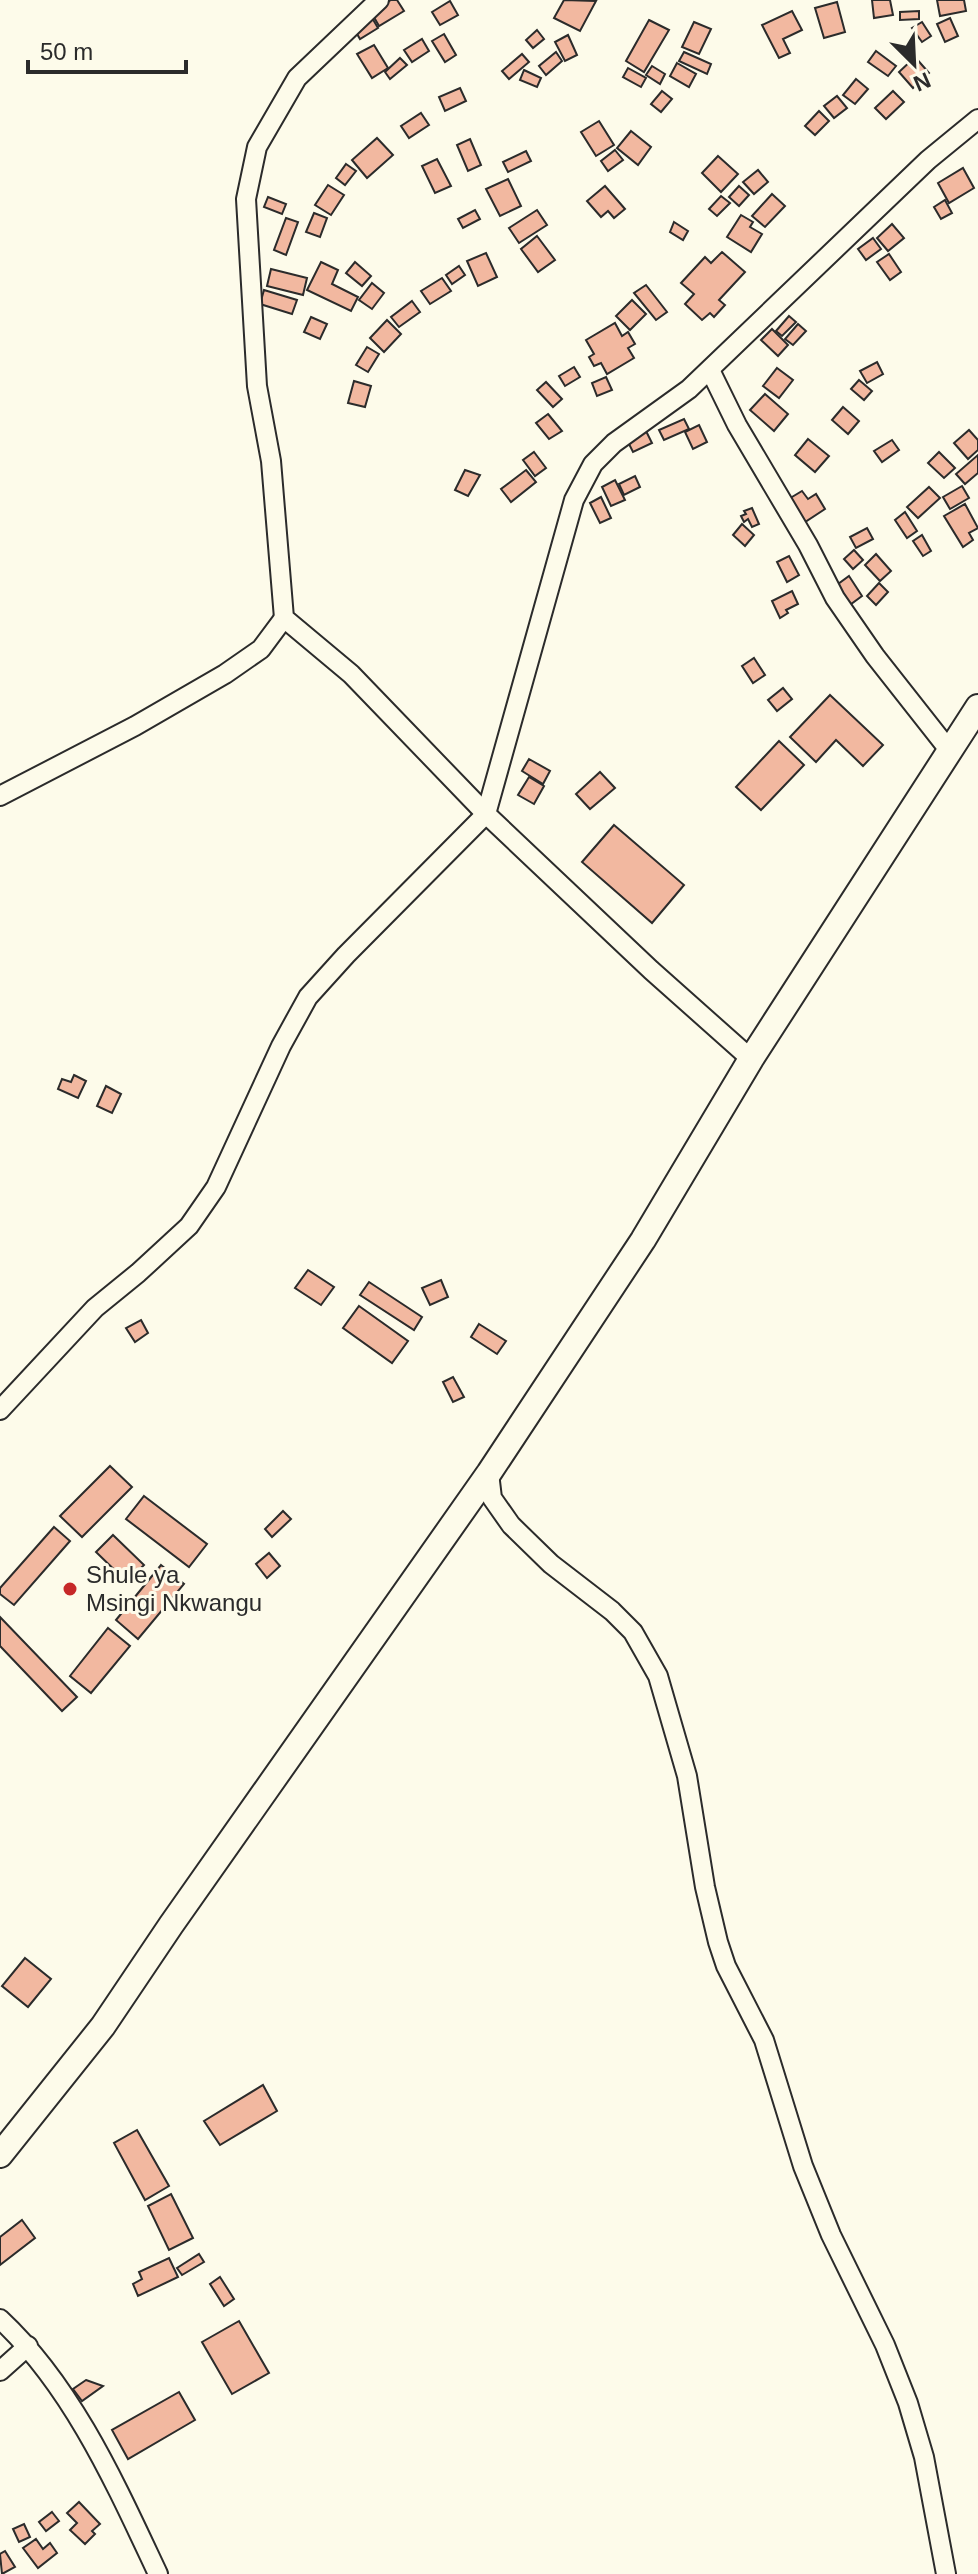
<svg xmlns="http://www.w3.org/2000/svg" width="978" height="2574" font-family="Arial,sans-serif">
<rect width="100%" height="100%" fill="#fdfbea"/>
<g fill="#f2b8a0" stroke="#2b2b2b" stroke-width="2">
<polygon points="391,0 397,0 404,11 379,26 371,12"/>
<polygon points="564,0 596,1 580,31 554,18"/>
<polygon points="872,0 890,0 893,15 874,18"/>
<polygon points="937,0 964,0 966,11 940,16"/>
<polygon points="450,1 458,15 440,25 432,12"/>
<polygon points="837,2 845,32 824,38 815,8"/>
<polygon points="792,11 802,30 783,39 790,53 779,58 762,25"/>
<polygon points="919,11 919,19 900,20 900,12"/>
<polygon points="371,16 378,28 360,39 353,27"/>
<polygon points="950,18 958,36 945,42 937,24"/>
<polygon points="649,20 669,30 644,72 626,61"/>
<polygon points="694,22 711,29 699,54 682,47"/>
<polygon points="922,22 931,36 922,42 912,28"/>
<polygon points="537,30 544,39 533,48 526,40"/>
<polygon points="444,34 456,55 445,62 432,41"/>
<polygon points="568,35 577,55 565,61 555,42"/>
<polygon points="422,39 429,51 412,62 404,50"/>
<polygon points="374,45 388,68 372,78 357,54"/>
<polygon points="876,51 896,66 888,76 868,62"/>
<polygon points="556,52 562,61 546,75 539,66"/>
<polygon points="684,52 711,64 707,74 679,61"/>
<polygon points="522,54 529,62 509,79 502,71"/>
<polygon points="915,57 929,73 913,88 899,72"/>
<polygon points="400,58 407,65 390,79 385,72"/>
<polygon points="677,63 696,74 689,87 670,76"/>
<polygon points="652,66 665,74 660,84 646,75"/>
<polygon points="628,68 646,78 641,87 623,77"/>
<polygon points="524,70 541,78 537,87 520,80"/>
<polygon points="856,79 868,89 855,104 843,95"/>
<polygon points="460,88 466,101 445,111 439,97"/>
<polygon points="662,91 672,99 661,112 651,104"/>
<polygon points="893,91 904,102 886,119 875,108"/>
<polygon points="837,96 847,108 834,118 824,106"/>
<polygon points="819,111 829,121 815,135 805,126"/>
<polygon points="421,113 429,125 409,138 401,126"/>
<polygon points="599,121 614,145 596,156 581,132"/>
<polygon points="631,131 651,147 638,165 617,148"/>
<polygon points="377,138 393,155 367,178 352,160"/>
<polygon points="470,139 481,165 468,171 457,145"/>
<polygon points="615,150 623,160 608,171 601,161"/>
<polygon points="526,151 531,161 508,172 503,162"/>
<polygon points="718,156 738,174 721,192 702,173"/>
<polygon points="437,159 451,186 435,193 422,166"/>
<polygon points="346,164 356,171 345,185 336,178"/>
<polygon points="963,168 974,188 949,203 938,183"/>
<polygon points="758,170 768,182 754,194 743,182"/>
<polygon points="508,179 521,206 500,216 486,189"/>
<polygon points="328,185 344,195 331,215 315,205"/>
<polygon points="605,186 625,209 614,218 608,211 601,217 587,201"/>
<polygon points="739,186 749,195 739,206 729,197"/>
<polygon points="772,194 785,206 765,227 752,216"/>
<polygon points="721,196 730,203 717,216 709,209"/>
<polygon points="268,197 286,204 282,214 264,207"/>
<polygon points="945,200 952,213 941,219 934,207"/>
<polygon points="475,210 480,219 463,228 458,219"/>
<polygon points="537,210 547,225 519,243 509,228"/>
<polygon points="314,213 327,218 320,237 306,232"/>
<polygon points="741,215 753,222 750,227 762,234 751,252 727,237"/>
<polygon points="286,218 298,222 286,255 274,250"/>
<polygon points="674,222 688,231 683,240 670,232"/>
<polygon points="892,224 904,238 888,251 877,238"/>
<polygon points="537,236 555,260 538,272 521,249"/>
<polygon points="873,238 881,249 866,260 858,249"/>
<polygon points="722,252 745,272 719,300 725,305 714,317 710,313 702,320 685,304 694,294 681,283 705,257 711,263"/>
<polygon points="486,253 497,277 478,286 467,261"/>
<polygon points="889,254 901,272 890,280 877,262"/>
<polygon points="321,262 338,270 332,284 358,297 351,311 307,290"/>
<polygon points="355,262 371,276 362,286 346,273"/>
<polygon points="459,266 465,275 452,284 446,275"/>
<polygon points="271,269 307,278 303,295 267,286"/>
<polygon points="442,278 451,291 430,304 421,291"/>
<polygon points="372,283 384,293 372,309 359,300"/>
<polygon points="646,285 667,312 656,320 634,293"/>
<polygon points="264,290 297,300 292,314 260,304"/>
<polygon points="632,300 646,314 630,330 616,316"/>
<polygon points="412,301 420,312 399,327 391,317"/>
<polygon points="789,316 796,322 782,336 776,331"/>
<polygon points="311,317 327,324 320,339 304,332"/>
<polygon points="387,320 401,334 384,352 370,338"/>
<polygon points="615,323 622,336 628,332 635,344 628,348 634,358 607,374 601,363 594,366 589,357 594,354 586,340"/>
<polygon points="798,324 806,331 793,345 785,339"/>
<polygon points="772,329 788,345 778,356 761,340"/>
<polygon points="367,347 379,354 368,372 356,365"/>
<polygon points="877,362 883,374 867,383 860,371"/>
<polygon points="574,367 580,377 565,386 559,376"/>
<polygon points="777,368 793,380 779,398 763,386"/>
<polygon points="606,377 612,390 597,396 592,383"/>
<polygon points="859,380 872,391 864,400 851,389"/>
<polygon points="354,381 371,386 365,407 348,403"/>
<polygon points="546,382 562,399 553,407 537,390"/>
<polygon points="765,394 788,414 774,431 750,410"/>
<polygon points="843,407 859,421 848,434 832,420"/>
<polygon points="548,414 562,431 549,439 536,423"/>
<polygon points="684,419 689,429 664,440 659,430"/>
<polygon points="699,425 707,442 693,449 685,432"/>
<polygon points="969,430 978,440 978,450 968,459 954,443"/>
<polygon points="646,431 652,443 633,452 627,440"/>
<polygon points="808,439 829,456 815,472 795,455"/>
<polygon points="892,440 899,450 882,462 874,451"/>
<polygon points="534,452 546,468 535,476 523,460"/>
<polygon points="939,452 955,468 944,478 928,463"/>
<polygon points="978,455 978,473 965,484 956,474"/>
<polygon points="465,470 480,475 468,496 455,490"/>
<polygon points="526,470 536,482 511,502 501,489"/>
<polygon points="635,476 640,487 624,495 619,484"/>
<polygon points="615,480 625,500 611,506 602,487"/>
<polygon points="962,486 969,498 950,509 943,497"/>
<polygon points="929,487 940,498 918,518 907,507"/>
<polygon points="802,491 808,499 816,494 825,509 802,524 787,500"/>
<polygon points="601,497 611,518 600,523 590,503"/>
<polygon points="965,504 978,528 969,533 973,540 963,547 944,516"/>
<polygon points="752,508 759,524 752,527 748,519 744,522 741,516 746,514 744,511"/>
<polygon points="905,512 917,531 907,538 895,520"/>
<polygon points="742,524 754,535 745,546 733,535"/>
<polygon points="867,528 873,539 856,548 850,537"/>
<polygon points="922,535 931,551 923,556 913,541"/>
<polygon points="854,550 863,560 853,569 844,559"/>
<polygon points="876,554 891,571 880,581 865,565"/>
<polygon points="789,556 799,575 787,582 777,562"/>
<polygon points="849,576 862,596 847,607 834,587"/>
<polygon points="879,583 888,592 876,605 867,596"/>
<polygon points="792,591 798,604 786,610 788,613 780,618 772,601"/>
<polygon points="754,658 765,675 753,683 742,666"/>
<polygon points="783,688 792,699 777,711 768,700"/>
<polygon points="830,695 883,745 863,766 836,740 816,762 790,737"/>
<polygon points="779,741 804,765 761,810 736,787"/>
<polygon points="529,759 550,771 543,784 522,771"/>
<polygon points="600,772 615,788 590,809 576,794"/>
<polygon points="529,777 544,786 534,804 518,795"/>
<polygon points="614,825 684,885 652,923 582,862"/>
<polygon points="74,1075 86,1081 78,1098 58,1089 62,1079 71,1082"/>
<polygon points="106,1086 121,1094 112,1113 97,1106"/>
<polygon points="308,1270 334,1287 321,1305 295,1288"/>
<polygon points="441,1280 448,1297 430,1305 422,1288"/>
<polygon points="369,1282 422,1317 414,1330 360,1295"/>
<polygon points="359,1306 408,1341 392,1363 343,1328"/>
<polygon points="141,1320 148,1333 135,1342 126,1328"/>
<polygon points="479,1324 506,1341 497,1354 471,1337"/>
<polygon points="453,1377 464,1397 453,1402 443,1382"/>
<polygon points="110,1466 132,1487 82,1537 60,1516"/>
<polygon points="144,1496 207,1544 189,1567 126,1519"/>
<polygon points="283,1511 291,1519 272,1537 265,1529"/>
<polygon points="54,1527 70,1541 14,1605 0,1594 0,1588"/>
<polygon points="113,1535 144,1565 127,1582 96,1552"/>
<polygon points="269,1553 280,1566 267,1578 256,1564"/>
<polygon points="161,1565 184,1584 138,1639 116,1620"/>
<polygon points="0,1617 77,1697 62,1711 0,1646"/>
<polygon points="108,1628 130,1646 91,1693 70,1676"/>
<polygon points="25,1958 51,1979 28,2007 2,1986"/>
<polygon points="263,2085 277,2111 220,2145 204,2121"/>
<polygon points="137,2130 169,2186 145,2200 114,2143"/>
<polygon points="171,2194 193,2238 169,2250 148,2206"/>
<polygon points="22,2220 35,2238 0,2265 0,2237"/>
<polygon points="199,2254 204,2262 182,2275 177,2268"/>
<polygon points="169,2258 178,2277 138,2296 133,2284 142,2279 139,2272"/>
<polygon points="220,2277 234,2299 224,2306 210,2284"/>
<polygon points="239,2321 269,2373 232,2394 202,2342"/>
<polygon points="86,2380 103,2386 82,2401 73,2389"/>
<polygon points="179,2392 195,2420 128,2459 112,2430"/>
<polygon points="79,2502 100,2524 92,2531 95,2534 85,2544 70,2530 77,2523 67,2513"/>
<polygon points="52,2512 59,2521 46,2531 39,2522"/>
<polygon points="24,2524 30,2537 19,2542 13,2529"/>
<polygon points="36,2539 43,2549 50,2543 57,2553 38,2568 23,2548"/>
<polygon points="5,2551 15,2567 2,2574 0,2554"/>
</g>
<g fill="none" stroke-linecap="round" stroke-linejoin="round">
<defs>
<g id="minor">
<polyline points="379,0 297,78 257,147 246,199 257,386 271,461 284,618 351,674 486,814 651,970 751,1059"/>
<polyline points="710,370 737,425 808,545 835,598 875,656 949,750"/>
<polyline points="0,796 135,726 225,674 261,649 284,618"/>
<polyline points="0,1410 95,1308 138,1273 189,1226 216,1187 281,1046 308,997 346,955 486,814 574,500 593,464 614,443 689,389 928,160 978,119"/>
<polyline points="489,1473 492,1498 511,1525 551,1564 612,1611 633,1632 658,1676 687,1776 705,1887 718,1942 726,1966 764,2040 803,2166 831,2235 885,2345 908,2403 924,2457 946,2574"/>
<path d="M0,2319C73,2387 116,2485 158,2574"/>
<polyline points="0,2371 28,2346"/>
</g>
<polyline id="tertiary" points="0,2155 103,2026 171,1925 489,1473 643,1240 751,1059 978,707"/>
</defs>
<use href="#minor" stroke="#2b2b2b" stroke-width="22"/>
<use href="#tertiary" stroke="#2b2b2b" stroke-width="28"/>
<use href="#minor" stroke="#fdfbea" stroke-width="18"/>
<use href="#tertiary" stroke="#fdfbea" stroke-width="24"/>
</g>
<circle fill="#c62828" stroke="#fdfbea" stroke-width="3" cx="70" cy="1589" r="8"/>
<g text-anchor="middle" stroke-width="6" stroke-linejoin="round" paint-order="stroke">
<g font-size="24" fill="#2b2b2b" stroke="#fdfbea" text-anchor="start">
<text x="86" y="1583">Shule ya<tspan x="86" dy="28">Msingi Nkwangu</tspan></text>
</g>
</g>
<g transform="translate(914 64) rotate(156)" stroke="#fdfbea" stroke-width="6" paint-order="stroke">
<path d="M0-6L14 30L0 20L-14 30Z" fill="#2b2b2b"/>
<text y="-12" font-size="22" font-weight="bold" text-anchor="middle" fill="#2b2b2b">N</text>
</g>
<path d="M28 60v12h158v-12" fill="none" stroke="#2b2b2b" stroke-width="4"/>
<text x="40" y="60" font-size="24" fill="#2b2b2b" stroke="#fdfbea" stroke-width="6" paint-order="stroke">50 m</text>
</svg>
